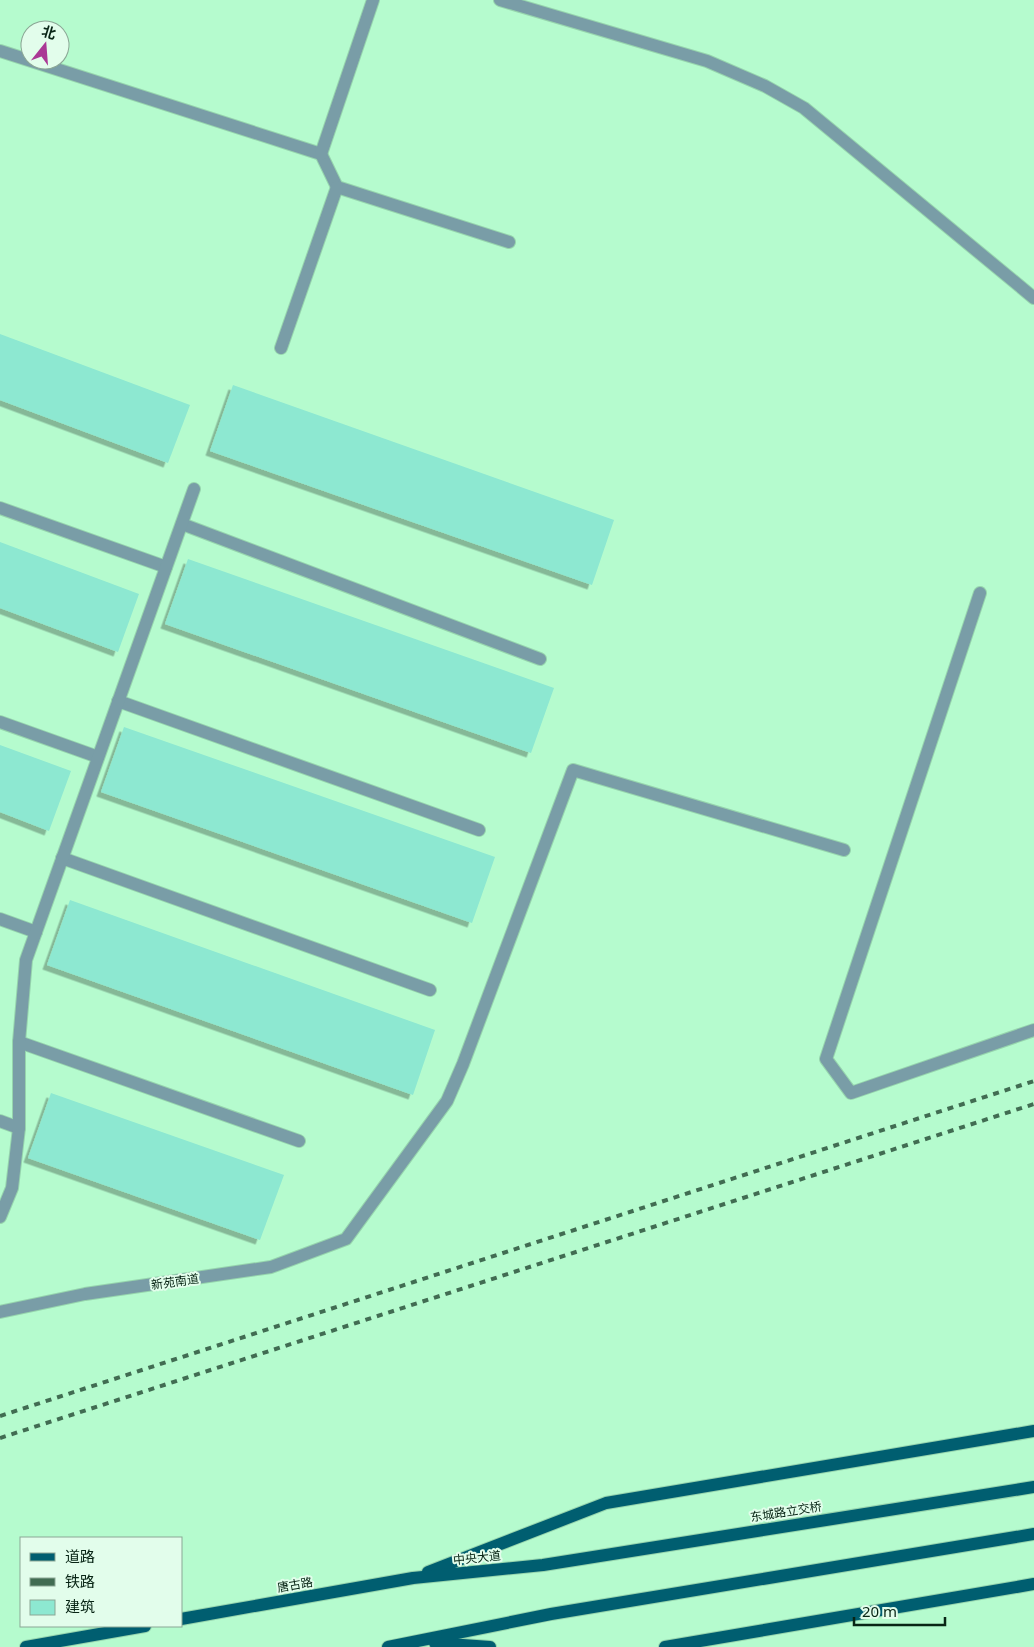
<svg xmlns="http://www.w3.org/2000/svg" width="1034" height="1647" font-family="'Noto Sans','Noto Sans SC',sans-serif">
<defs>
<filter id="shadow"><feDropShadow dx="-4.5" dy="4.5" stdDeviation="0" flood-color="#0004"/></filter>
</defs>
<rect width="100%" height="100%" fill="#b5fbce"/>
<g fill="#8de8d1" filter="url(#shadow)">
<polygon points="0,334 190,405 168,463 0,400"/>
<polygon points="233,385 614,520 592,585 210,451"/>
<polygon points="0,542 139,594 118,652 0,608"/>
<polygon points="188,559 554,688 531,753 165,624"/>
<polygon points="124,727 495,857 472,923 101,792"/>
<polygon points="0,745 71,771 49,831 0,812"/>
<polygon points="70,900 435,1030 413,1095 47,965"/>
<polygon points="51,1093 284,1175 260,1240 28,1158"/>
</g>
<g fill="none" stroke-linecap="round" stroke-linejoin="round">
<defs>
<g id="minor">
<polyline points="500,0 707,61 765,86 804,108 1034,298"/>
<polyline points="0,51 321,154 337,187 509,242"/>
<polyline points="321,154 373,0"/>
<polyline points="281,348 337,187"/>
<polyline points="0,508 166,567"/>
<polyline points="182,524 540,659"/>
<polyline points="980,593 826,1059 851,1093 1034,1030"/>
<polyline points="118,701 479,830"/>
<polyline points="0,722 98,757"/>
<polyline points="62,858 430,990"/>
<polyline points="0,919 36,932"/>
<polyline points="19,1042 299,1141"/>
<polyline points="0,1121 19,1128"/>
<polyline points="0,1217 12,1188 19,1128 19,1042 26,960 194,489"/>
<polyline points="0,1312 85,1294 271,1267 346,1239 447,1101 463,1064 573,770 844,850"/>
</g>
<g id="major">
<polyline points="428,1572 606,1503 1034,1431"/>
<polyline points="181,1619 413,1578 543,1565 1034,1487"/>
<polyline points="435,1643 490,1647"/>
<polyline points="26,1647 145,1626"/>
<polyline points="388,1647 551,1614 1034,1534"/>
<polyline points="665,1647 1034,1584"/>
</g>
</defs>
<use href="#minor" stroke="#96d4ad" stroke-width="14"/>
<use href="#major" stroke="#96d4ad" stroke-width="14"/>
<use href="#minor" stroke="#799da7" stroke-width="12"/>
<use href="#major" stroke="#005e70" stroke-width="12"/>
<g stroke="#416c52" stroke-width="4" stroke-dasharray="6 6" stroke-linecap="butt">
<polyline points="0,1416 1034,1081"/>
<polyline points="0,1438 1034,1104"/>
</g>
</g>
<g text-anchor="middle" stroke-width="4" stroke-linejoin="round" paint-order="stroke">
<g font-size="12" fill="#082515" stroke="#e2fdeb">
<text transform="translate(175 1282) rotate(-8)" y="4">新苑南道</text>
<text transform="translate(786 1512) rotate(-9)" y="4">东城路立交桥</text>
<text transform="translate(477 1558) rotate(-6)" y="4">中央大道</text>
<text transform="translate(295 1585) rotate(-10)" y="4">唐古路</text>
</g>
</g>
<rect x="20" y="1537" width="162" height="90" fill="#e2fdeb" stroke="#8ba795"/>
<rect x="30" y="1553" width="25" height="8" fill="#005e70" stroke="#8ba795"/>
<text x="65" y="1562" font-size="15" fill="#082515">道路</text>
<rect x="30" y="1578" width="25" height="8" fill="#416c52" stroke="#8ba795"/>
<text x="65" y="1587" font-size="15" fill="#082515">铁路</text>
<rect x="30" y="1600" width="25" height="15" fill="#8de8d1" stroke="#8ba795"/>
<text x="65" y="1612" font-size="15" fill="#082515">建筑</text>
<g transform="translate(45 45) rotate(17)"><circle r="24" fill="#e2fdeb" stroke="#8ba795"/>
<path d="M0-4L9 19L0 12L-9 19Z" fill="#aa3995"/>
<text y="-8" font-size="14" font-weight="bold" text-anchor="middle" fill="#082515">北</text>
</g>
<path d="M854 1617v8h91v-8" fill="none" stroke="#082515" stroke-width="2.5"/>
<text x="862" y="1617" font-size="15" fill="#082515" stroke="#e2fdeb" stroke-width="4" paint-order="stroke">20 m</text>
</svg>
